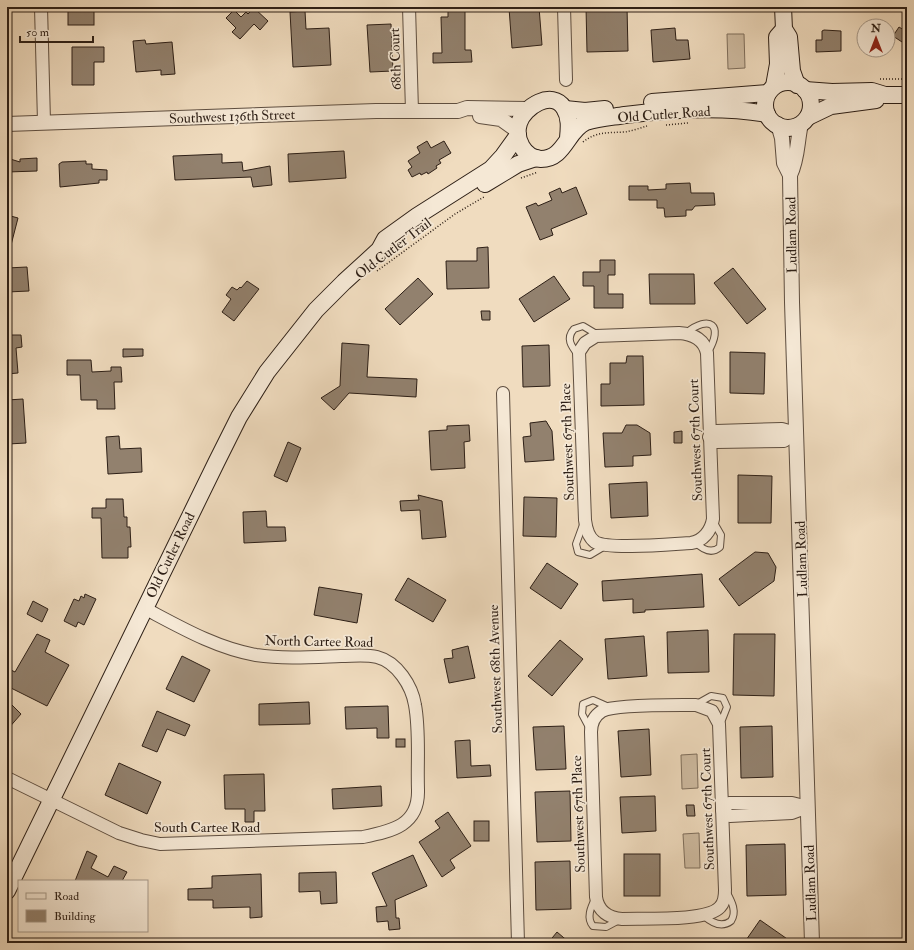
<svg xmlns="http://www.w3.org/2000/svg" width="914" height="950" font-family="'IM FELL Double Pica',serif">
<rect width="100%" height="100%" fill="#f0dcbf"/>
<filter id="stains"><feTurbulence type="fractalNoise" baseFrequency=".005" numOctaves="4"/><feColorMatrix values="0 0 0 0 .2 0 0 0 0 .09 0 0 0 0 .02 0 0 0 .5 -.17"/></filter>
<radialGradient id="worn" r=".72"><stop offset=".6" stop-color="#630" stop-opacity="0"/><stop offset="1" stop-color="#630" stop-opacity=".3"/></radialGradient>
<g fill="#cfbca2" stroke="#7e6e5c">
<polygon points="744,34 745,68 728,69 727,34"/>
<polygon points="697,754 698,788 682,789 681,755"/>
<polygon points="699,833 700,868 685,868 683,834"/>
</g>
<g fill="#92816e" stroke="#2d1f16">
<rect x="68" y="7" width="26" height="18"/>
<polygon points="520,7 539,7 542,45 512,48 509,8"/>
<polygon points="586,7 627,7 628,51 587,52"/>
<polygon points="254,8 268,21 260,30 254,24 240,39 232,32 236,28 226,18 234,10 241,17 246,12 248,14"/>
<polygon points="448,8 465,8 465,50 471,50 472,62 433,63 433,53 442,53 441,17 448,17"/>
<polygon points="305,11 306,29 329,28 331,65 293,67 290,12"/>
<polygon points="391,24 393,71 370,72 367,25"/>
<polygon points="899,27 907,32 902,42 893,36"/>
<polygon points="675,28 676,40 688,40 690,59 653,62 651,30"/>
<polygon points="824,30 841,31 841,51 816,52 816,40 822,40 822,31"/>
<polygon points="145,40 146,44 172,42 175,74 161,75 161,70 136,72 133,41"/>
<polygon points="72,47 104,47 104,62 94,62 94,85 72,85"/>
<polygon points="427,141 431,148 444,141 451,153 439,160 441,163 436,166 437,168 428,174 427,172 421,175 420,173 412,177 408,170 412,167 408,161 420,153 417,147"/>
<polygon points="344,151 346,178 289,182 288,154"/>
<polygon points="222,154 222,163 242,162 243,171 270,166 272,185 253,187 251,177 175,180 173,156"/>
<polygon points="7,158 20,162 20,159 37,158 37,171 7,172"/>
<polygon points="86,161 86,164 92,164 92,169 107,170 107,180 99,180 99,183 60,187 59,164 62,162"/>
<polygon points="690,183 691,193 714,193 715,205 695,206 692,210 686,210 686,216 665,217 664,208 657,208 657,200 629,200 629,186 648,186 648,190 666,189 666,184"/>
<polygon points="576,187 587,214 551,229 553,235 540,240 526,207 536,203 538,206 552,200 549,193 560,188 562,193"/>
<polygon points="7,215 18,218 10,249 7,249"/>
<polygon points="488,247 489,288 447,289 446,261 477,261 477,248"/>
<polygon points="600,260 615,260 615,275 608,275 608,294 623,294 623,308 594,308 594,286 583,286 583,272 600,272"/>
<polygon points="27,267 29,291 7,292 7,268"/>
<polygon points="733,268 766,309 747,324 714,283"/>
<polygon points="649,274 694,274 695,304 650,304"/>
<polygon points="554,276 570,299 534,322 519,299"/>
<polygon points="418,278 433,294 400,325 385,309"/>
<polygon points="247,281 259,289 234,321 222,312 231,299 226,295 232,287 237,290 240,287 241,288"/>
<polygon points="481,311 490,311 490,320 482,320"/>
<polygon points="7,335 21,335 22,347 16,348 18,373 7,374"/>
<polygon points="342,343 369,345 367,377 417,379 416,397 349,393 334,410 321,398 340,386"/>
<polygon points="549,345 550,386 523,387 522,346"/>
<polygon points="123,349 143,349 143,356 123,357"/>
<polygon points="730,352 765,353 764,394 730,393"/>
<polygon points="627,356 643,356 644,405 601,406 601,384 610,384 610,363 626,363"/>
<polygon points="67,360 91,360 92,372 111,371 111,367 121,367 122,382 114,382 115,409 97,409 97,400 81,400 80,375 67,375"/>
<polygon points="23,399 26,443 8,444 7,400"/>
<polygon points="546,421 552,431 554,460 525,462 523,437 531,436 530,423"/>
<polygon points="469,425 470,441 464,442 465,468 431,470 429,431 447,430 447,426"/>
<polygon points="626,425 637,425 650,433 651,455 633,456 633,466 605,467 603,433 622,433"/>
<polygon points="682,431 682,443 674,443 674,432"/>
<polygon points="119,436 120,449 141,448 142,472 108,474 106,437"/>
<polygon points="288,442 301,448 287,482 274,476"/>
<polygon points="738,475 772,476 771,523 738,523"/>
<polygon points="647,482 648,516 611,518 609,484"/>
<polygon points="418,495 442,501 446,537 422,539 420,510 401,511 400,501 419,500"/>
<polygon points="524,497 557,498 556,537 523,536"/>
<polygon points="106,499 123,499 124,517 127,517 127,527 130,527 131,547 128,547 128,558 102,558 101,518 92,518 92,508 106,508"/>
<polygon points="266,511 267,527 285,527 286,541 244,543 243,512"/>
<polygon points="755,552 768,553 776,567 774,581 739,606 719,579"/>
<polygon points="547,563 578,584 561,609 530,588"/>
<polygon points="702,574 704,607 645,610 645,612 633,613 633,599 603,601 602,581"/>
<polygon points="408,578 446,600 433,622 395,600"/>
<polygon points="319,587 362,594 357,623 314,615"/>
<polygon points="85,594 96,599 84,625 78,622 76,627 64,621 74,599 79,601 81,596 84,598"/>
<polygon points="33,601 48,609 42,622 27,614"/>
<polygon points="708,630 709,672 668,673 667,632"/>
<polygon points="37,634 50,640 45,652 69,665 47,706 7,686 7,668 15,672"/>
<polygon points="734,634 775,634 774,696 733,695"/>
<polygon points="644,636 647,676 608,679 605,639"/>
<polygon points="560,640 583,659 552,696 528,676"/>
<polygon points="468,646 475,678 449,683 444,659 453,658 452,650"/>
<polygon points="182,656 210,670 194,702 166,689"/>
<polygon points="7,700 21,714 7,730"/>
<polygon points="309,702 310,724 259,725 259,704"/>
<polygon points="388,706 389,738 377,738 377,728 346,729 345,707"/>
<polygon points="157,711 190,725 185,736 167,729 157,752 142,746"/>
<polygon points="564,726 566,769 536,770 533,727"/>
<polygon points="772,726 773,777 741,778 740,727"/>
<polygon points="649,729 651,775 621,777 618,731"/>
<rect x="396" y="739" width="9" height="8"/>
<polygon points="470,740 471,766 490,765 491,776 457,778 455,741"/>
<polygon points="119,763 161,782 147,814 105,795"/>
<polygon points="264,774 265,811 254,811 254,822 245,822 245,809 225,809 224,775"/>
<polygon points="381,786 382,806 333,809 332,789"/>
<polygon points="570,791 571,841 537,842 535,792"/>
<polygon points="655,796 656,831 622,833 620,797"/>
<polygon points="686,805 694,805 695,816 687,816"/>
<polygon points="448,812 471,846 450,860 455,868 442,877 419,842 440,828 435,821"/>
<rect x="474" y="821" width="15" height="20"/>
<polygon points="785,844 786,895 747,896 746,845"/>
<polygon points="87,851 97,856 91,868 108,877 114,866 127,872 122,881 75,881"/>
<rect x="624" y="854" width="36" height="42"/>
<polygon points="413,855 427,886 395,900 396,918 399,918 400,929 389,930 388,921 377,922 376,907 387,906 372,873"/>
<polygon points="570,861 571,909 536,910 535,862"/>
<polygon points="336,872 337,903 321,904 320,891 299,892 299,873"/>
<polygon points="261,874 262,917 250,918 250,907 213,908 213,900 188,900 188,889 212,888 212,876"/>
<polygon points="760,920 793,943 744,943"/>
<polygon points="557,932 570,943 548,943"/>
</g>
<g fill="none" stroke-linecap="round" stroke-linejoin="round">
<defs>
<g id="service">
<path d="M686,333C710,314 724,325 708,352"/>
<path d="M579,356C572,347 565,339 574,329L583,326L598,335"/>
<polyline points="584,522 576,544 578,552 590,555 605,546"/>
<path d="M695,542C702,549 711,555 720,547L721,535L713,521"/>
<polyline points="695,705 711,696 723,698 727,707 720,725"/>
<polyline points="590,729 582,714 583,704 593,700 611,708"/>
<path d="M595,899C591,907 586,918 593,926L606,927L619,920"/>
<path d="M704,916C712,923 722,928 731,921C737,912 732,902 727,893"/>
</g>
<g id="minor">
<polyline points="41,7 44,122"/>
<polyline points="409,7 412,111"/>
<polyline points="564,7 566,80"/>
<path d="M679,333C693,334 704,339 707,353L713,519C711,531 703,541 691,543C672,544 609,550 595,542C588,537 586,528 585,520L579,352L585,343L596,336Z"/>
<polyline points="503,393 518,943"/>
<polygon points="782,429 796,433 784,441 716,442 709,437 716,431"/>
<path d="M696,705L712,711L719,724L725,890C725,896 724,903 720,907C707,922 642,918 622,919C609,918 598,911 596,897L591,732C591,723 594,716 602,711C615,704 679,705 696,705Z"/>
<path d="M7,778L119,833L141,840L160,844L363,837C393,831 419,825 418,790C417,762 420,732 415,705C412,686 397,662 377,657C365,654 353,656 341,656C313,657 283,659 256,655C216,648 180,627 144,608"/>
<polygon points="729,803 792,803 808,807 792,813 730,816 722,810"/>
</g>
<g id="tertiary">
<polyline points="480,116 501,119 518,131"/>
<polyline points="7,124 376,111 458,111 467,108 528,109"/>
<polyline points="778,124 782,138 784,163 790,175 792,302 812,943"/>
<path d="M790,175C798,159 797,141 801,124"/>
</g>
<g id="secondary">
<polyline points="783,7 784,29 789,37 792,71 797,85"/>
<circle cx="788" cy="105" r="23"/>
<polyline points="774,86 778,64 777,37 784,29"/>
<polyline points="805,90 832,92 872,91 885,95 907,95"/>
<polyline points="652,102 768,93"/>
<polyline points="565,109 585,111 605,109"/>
<polyline points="808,117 831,106 876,100"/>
<path d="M568,138C569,128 570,117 564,108C552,89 524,107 519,123C514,139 524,158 541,159C565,159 567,130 586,122C598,118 613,117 625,115C672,109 721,106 767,114"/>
<polyline points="485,184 518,164 536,158"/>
<polyline points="7,891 216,463 239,417 267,372 316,310 344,282 379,250 385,239 417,216 491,169 503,156 518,135"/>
</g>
</defs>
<use href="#service" stroke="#5e4e40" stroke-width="8"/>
<use href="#minor" stroke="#5e4e40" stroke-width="14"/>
<use href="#tertiary" stroke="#5e4e40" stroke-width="16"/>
<use href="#secondary" stroke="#2d1f16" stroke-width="18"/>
<g stroke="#2d1f16" stroke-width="1.5" stroke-dasharray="1 2" stroke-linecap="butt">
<polyline points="880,79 907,79"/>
<polyline points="666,125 688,123"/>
<path d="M583,142C597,131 609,133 625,132C632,131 640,128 647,126"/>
<polyline points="521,178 538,172"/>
<polyline points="377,271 455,214 484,197"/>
<polyline points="7,912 11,903"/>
</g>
<use href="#service" stroke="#f5e8d5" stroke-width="6"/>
<use href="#minor" stroke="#f5e8d5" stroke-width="12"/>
<use href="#tertiary" stroke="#f5e8d5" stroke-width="14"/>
<use href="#secondary" stroke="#f5e8d5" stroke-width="16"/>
</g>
<g text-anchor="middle" stroke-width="3.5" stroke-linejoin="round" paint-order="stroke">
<g font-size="14" fill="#2d1f16" stroke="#f5e8d5">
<text transform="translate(395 59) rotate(-92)" y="5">68th Court</text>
<text transform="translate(664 114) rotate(-4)" y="5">Old Cutler Road</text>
<text transform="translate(232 116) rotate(-2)" y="5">Southwest 136th Street</text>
<text transform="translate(791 235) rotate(-91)" y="5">Ludlam Road</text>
<text transform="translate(393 248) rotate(-37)" y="5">Old Cutler Trail</text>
<text transform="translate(695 440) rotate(-92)" y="5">Southwest 67th Court</text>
<text transform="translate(567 442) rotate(-92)" y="5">Southwest 67th Place</text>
<text transform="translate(170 555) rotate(-64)" y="5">Old Cutler Road</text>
<text transform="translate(801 559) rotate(-92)" y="5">Ludlam Road</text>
<text transform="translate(319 641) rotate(1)" y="5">North Cartee Road</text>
<text transform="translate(495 669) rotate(-92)" y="5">Southwest 68th Avenue</text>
<text transform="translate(707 809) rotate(-92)" y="5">Southwest 67th Court</text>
<text transform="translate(578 814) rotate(-92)" y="5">Southwest 67th Place</text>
<text x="207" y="832">South Cartee Road</text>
<text transform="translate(810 883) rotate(-92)" y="5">Ludlam Road</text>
</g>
</g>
<rect width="914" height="950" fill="none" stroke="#f0dcbf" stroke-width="24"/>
<rect x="8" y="8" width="898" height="934" fill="none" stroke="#2d1f16" stroke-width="2"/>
<rect x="12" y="12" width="890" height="926" fill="none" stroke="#2d1f16"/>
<rect x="18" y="880" width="130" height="52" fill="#f5e8d5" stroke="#a59889"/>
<rect x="26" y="893" width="20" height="6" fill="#f5e8d5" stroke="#a59889"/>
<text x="54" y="900" font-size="12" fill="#2d1f16">Road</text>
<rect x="26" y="910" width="20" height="12" fill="#92816e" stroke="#a59889"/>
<text x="54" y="920" font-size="12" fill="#2d1f16">Building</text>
<g transform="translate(876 38)"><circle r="19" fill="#f5e8d5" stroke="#a59889"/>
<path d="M0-3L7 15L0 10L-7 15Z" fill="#8f2418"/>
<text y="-6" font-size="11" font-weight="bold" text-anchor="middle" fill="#2d1f16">N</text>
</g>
<path d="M20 36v6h73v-6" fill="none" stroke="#2d1f16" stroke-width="2"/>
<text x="26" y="36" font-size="12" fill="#2d1f16" stroke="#f5e8d5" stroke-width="3" paint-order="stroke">50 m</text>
<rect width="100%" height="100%" filter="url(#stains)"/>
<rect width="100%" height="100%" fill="url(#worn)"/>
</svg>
